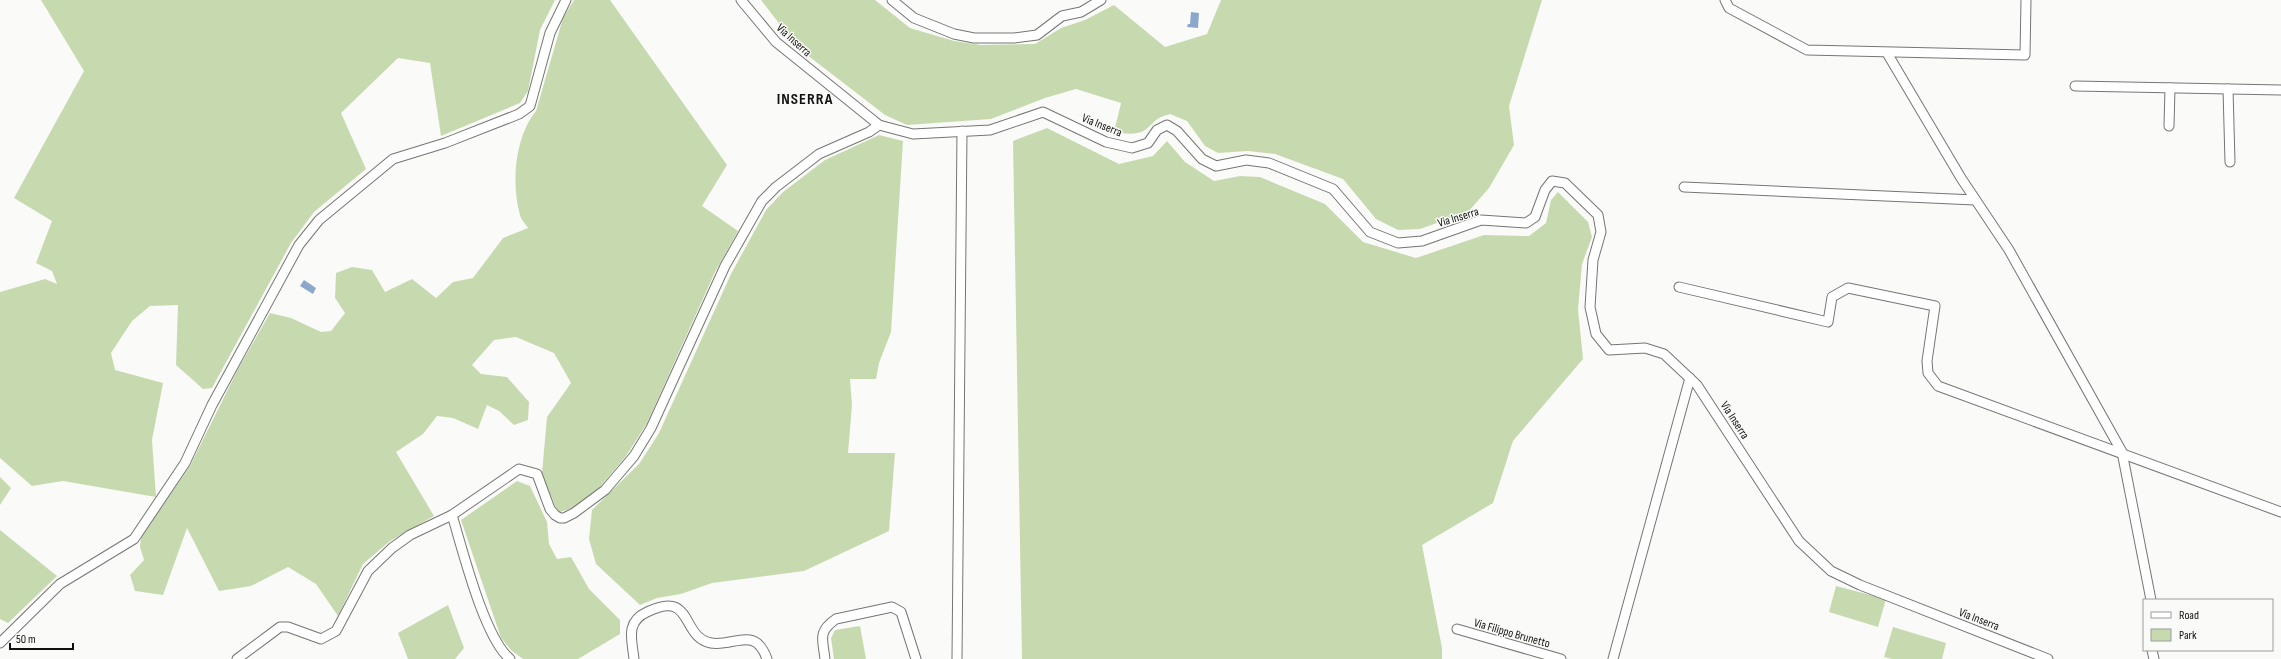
<svg xmlns="http://www.w3.org/2000/svg" width="2281" height="659" font-family="'Sofia Sans Condensed',sans-serif">
<rect width="100%" height="100%" fill="#fafbf8"/>
<g fill="#c7daaf">
<polygon points="41,0 555,0 540,30 528,91 520,103 441,136 430,63 398,58 341,113 366,169 314,212 291,243 212,388 203,389 176,365 178,305 150,306 132,321 111,353 115,370 163,383 152,440 156,497 63,481 32,486 0,458 0,292 45,279 57,284 52,271 36,263 52,221 14,198 84,71"/>
<path d="M574,0H610L727,165L702,206L738,231L715,272L647,423L626,456L599,488L570,509L560,512L556,508L542,473L547,417L571,383L554,353L516,337L494,340L472,365L481,374L507,377L529,402L528,420L514,425L499,411L487,405L478,429L453,418L437,416L423,434L396,452L434,516L390,541L363,564L338,616L316,584L288,567L251,586L219,591L187,528L163,595L135,591L130,575L144,560L140,547L141,537L190,466L238,369L270,313L291,318L321,332L331,331L345,313L335,298L336,273L352,267L372,270L385,292L412,279L436,298L453,282L473,278L503,238L528,228C526,224 521,220 520,215C511,184 515,136 536,111L563,18Z"/>
<path d="M761,0H875L910,28L954,41L981,45L1035,44L1061,28L1085,20L1114,5L1165,47L1207,34L1221,0H1542L1509,106L1514,145L1489,188L1468,212L1420,229L1398,230L1376,219L1343,179L1275,154L1248,151L1218,153L1205,146L1187,121L1170,114C1153,119 1157,121 1145,130C1137,136 1122,133 1114,132L1121,103L1076,89L1045,98L991,119L907,125L885,115L798,48Z"/>
<polygon points="1047,128 1119,164 1153,156 1167,141 1185,162 1214,181 1240,176 1260,177 1325,204 1363,242 1416,258 1484,235 1529,236 1546,223 1551,200 1558,192 1588,222 1592,237 1582,264 1578,309 1583,359 1513,441 1493,503 1422,545 1442,648 1442,659 1022,659 1013,141"/>
<polygon points="879,135 903,141 891,332 879,363 876,379 850,379 852,405 848,453 895,453 889,531 804,571 712,583 681,594 657,598 640,605 596,564 589,539 592,510 639,464 659,433 731,274 766,210 783,192 825,160"/>
<polygon points="0,477 11,488 0,505"/>
<polygon points="517,481 530,486 547,522 549,544 557,559 571,557 589,589 620,620 620,634 578,659 523,659 511,650 501,638 461,520"/>
<polygon points="0,530 57,576 8,623 0,619"/>
<polygon points="1836,586 1886,599 1878,627 1829,612"/>
<polygon points="448,605 464,648 455,659 408,659 398,633"/>
<polygon points="860,626 866,659 834,659 831,638 835,630"/>
<polygon points="1893,627 1946,643 1942,659 1892,659 1884,657"/>
</g>
<g fill="#8ba7cb">
<polygon points="1191,12 1199,13 1198,28 1187,27 1188,24 1190,24"/>
<polygon points="304,280 316,288 313,294 300,286"/>
</g>
<g fill="none" stroke-linecap="round" stroke-linejoin="round">
<defs>
<g id="minor">
<polyline points="741,0 776,42 879,125 913,134 990,130 1043,112 1106,142 1132,148 1148,143 1157,130 1167,125 1177,131 1202,159 1216,166 1246,160 1269,163 1333,189 1370,232 1398,243 1422,241 1481,220 1526,223 1535,217 1545,190 1552,181 1565,183 1598,215 1601,232 1593,260 1590,307 1596,334 1609,350 1645,348 1664,354 1697,385 1799,541 1831,571 1860,585 2048,659"/>
<polyline points="892,0 914,18 954,34 974,38 1014,38 1037,35 1062,16 1081,12 1101,0"/>
<polyline points="1725,0 1729,8 1807,50 2025,55 2026,0"/>
<polyline points="1887,53 1961,178 2009,250 2122,452 2151,600"/>
<polyline points="2075,86 2281,90"/>
<polyline points="2228,89 2230,162"/>
<polyline points="2169,126 2170,88"/>
<polyline points="1684,187 1975,200"/>
<polyline points="1679,287 1828,322 1832,297 1848,288 1935,306 1927,361 1928,373 1938,386 2281,512"/>
<path d="M452,515C463,551 484,637 510,659"/>
<polyline points="1457,629 1561,659"/>
<polyline points="0,643 60,584 134,539 185,463 212,405 299,245 319,220 393,159 445,143 519,114 530,106 550,33 566,0"/>
<polyline points="2152,650 2154,659"/>
<polyline points="237,659 280,627 288,627 321,639 336,631 368,571 392,548 410,535 452,515 519,469 537,474 550,509 555,515 560,518 564,518 574,513 605,490 634,456 651,428 725,266 762,201 776,187 819,154 869,132 879,125"/>
<path d="M634,659C632,640 625,622 647,612C694,589 680,637 711,643C734,647 755,625 767,659"/>
<path d="M825,659C823,640 817,632 836,619L892,607L901,612L916,659"/>
<polyline points="957,659 962,131"/>
<polyline points="1613,659 1690,378"/>
</g>
</defs>
<use href="#minor" stroke="#757673" stroke-width="11"/>
<use href="#minor" stroke="#fff" stroke-width="9"/>
</g>
<g text-anchor="middle" stroke-width="3" stroke-linejoin="round" paint-order="stroke">
<g font-size="12" fill="#101110" stroke="#fafbf8">
<text transform="translate(794 40) rotate(42)" y="4">Via Inserra</text>
<text transform="translate(1102 125) rotate(22)" y="4">Via Inserra</text>
<text transform="translate(1458 217) rotate(-17)" y="4">Via Inserra</text>
<text transform="translate(1735 420) rotate(57)" y="4">Via Inserra</text>
<text transform="translate(1979 619) rotate(21)" y="4">Via Inserra</text>
<text transform="translate(1512 633) rotate(16)" y="4">Via Filippo Brunetto</text>
</g>
<g font-size="16" font-weight="bold" letter-spacing="1" fill="#101110" stroke="#fafbf8">
<text x="805" y="104">INSERRA</text>
</g>
</g>
<rect x="2143" y="599" width="130" height="52" fill="#fafbf8" stroke="#9c9d9b"/>
<rect x="2151" y="612" width="20" height="6" fill="#ffffff" stroke="#9c9d9b"/>
<text x="2179" y="619" font-size="12" fill="#101110">Road</text>
<rect x="2151" y="629" width="20" height="12" fill="#c7daaf" stroke="#9c9d9b"/>
<text x="2179" y="639" font-size="12" fill="#101110">Park</text>
<path d="M10 643v6h63v-6" fill="none" stroke="#101110" stroke-width="2"/>
<text x="16" y="643" font-size="12" fill="#101110" stroke="#fafbf8" stroke-width="3" paint-order="stroke">50 m</text>
</svg>
